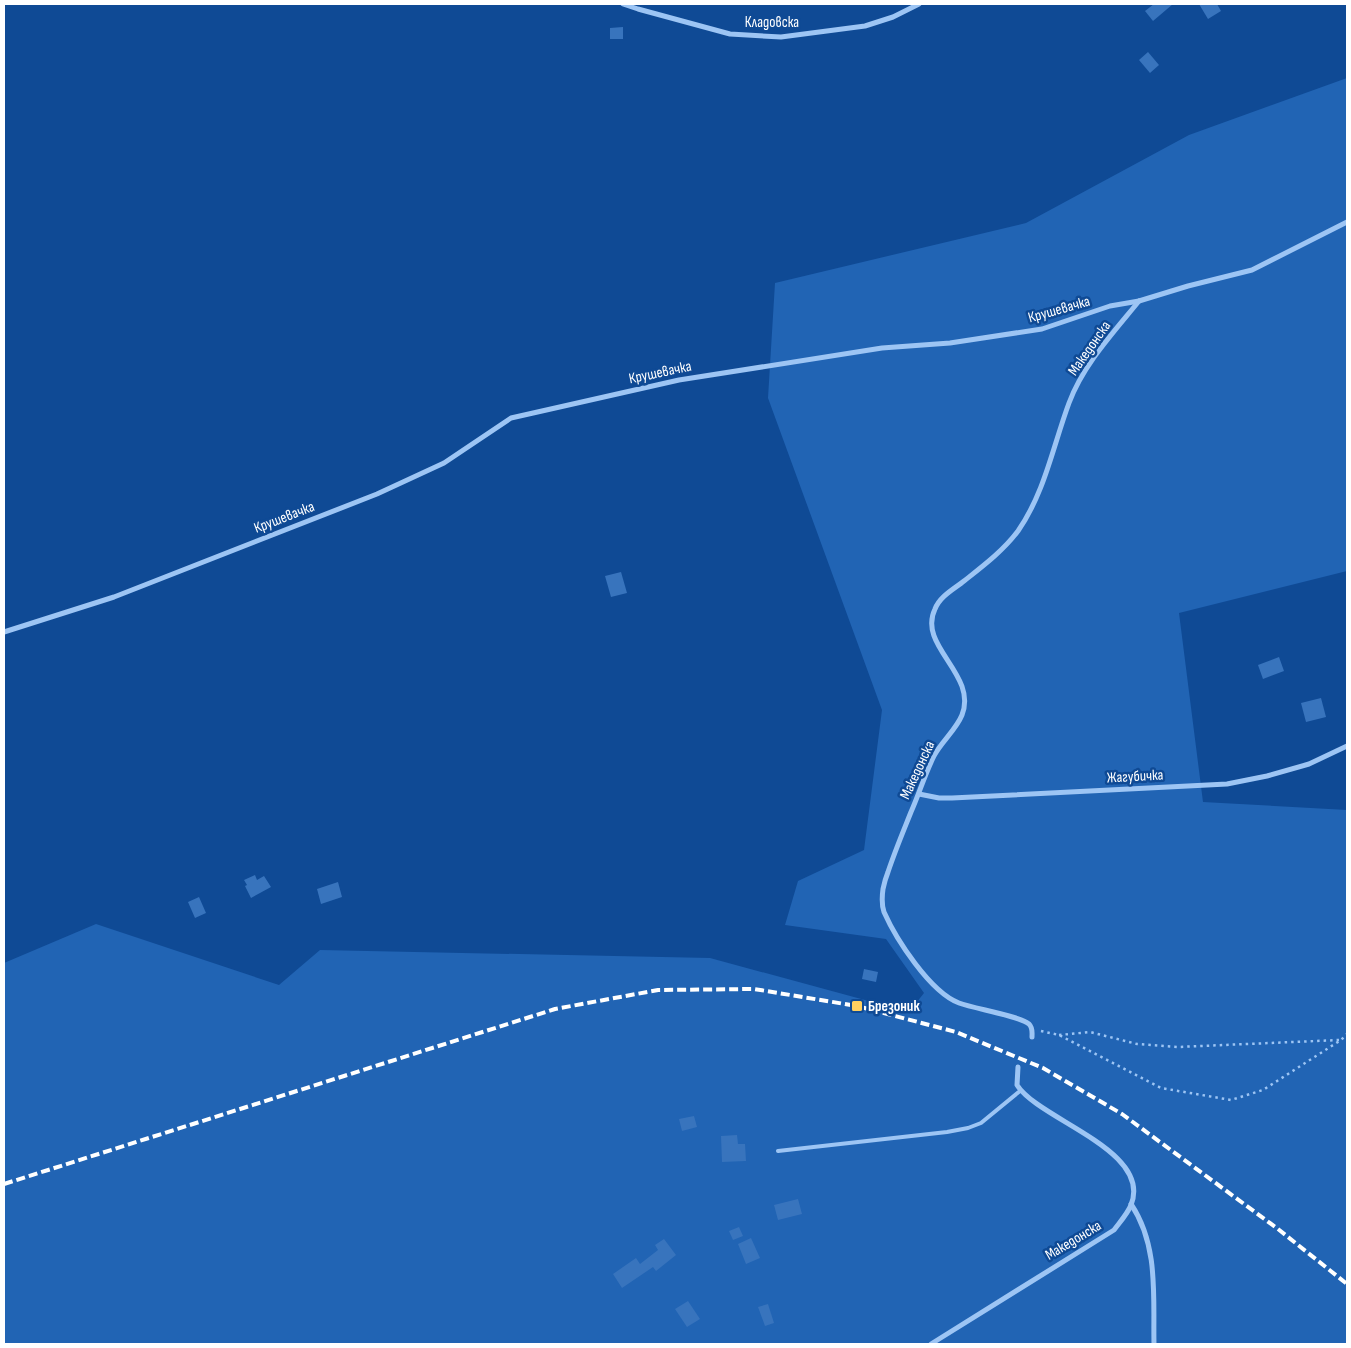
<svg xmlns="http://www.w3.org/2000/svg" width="1351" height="1348" font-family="'Sofia Sans Condensed',sans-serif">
<rect width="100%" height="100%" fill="#0f4a95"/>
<polygon fill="#2164b4" points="1347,78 1347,571 1179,613 1203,802 1347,810 1347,1344 4,1344 4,963 96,924 279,985 320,950 710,958 909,1012 924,993 886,939 785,925 798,881 864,850 882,710 768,398 775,283 1026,223 1189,135"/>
<g fill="#3874bd">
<polygon points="1154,4 1173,4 1153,21 1145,11"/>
<polygon points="1199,4 1217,4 1221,11 1208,19"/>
<polygon points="623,27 623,39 610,39 610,28"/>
<polygon points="1148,52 1159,65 1150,73 1139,60"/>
<polygon points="621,572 627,593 611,597 605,576"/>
<polygon points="1279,657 1284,671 1263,679 1258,665"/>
<polygon points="1321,698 1326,717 1306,722 1301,703"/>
<polygon points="255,875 257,880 264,876 271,887 251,898 245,886 247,885 244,880"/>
<polygon points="338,882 342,897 321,904 317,889"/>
<polygon points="199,897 206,913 195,918 188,902"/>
<polygon points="864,969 878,972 876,982 862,979"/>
<polygon points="694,1116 697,1127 682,1131 679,1119"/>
<polygon points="737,1135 738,1144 745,1144 746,1161 722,1162 721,1136"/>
<polygon points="798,1199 802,1214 778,1220 774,1205"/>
<polygon points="739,1227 743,1236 733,1240 729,1231"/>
<polygon points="751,1238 760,1258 746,1264 738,1244"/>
<polygon points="664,1239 676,1255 656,1271 653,1267 622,1288 613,1274 636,1258 640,1264 658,1250 655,1245"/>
<polygon points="688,1301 700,1319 687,1327 675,1309"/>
<polygon points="768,1304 774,1323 765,1326 758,1307"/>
</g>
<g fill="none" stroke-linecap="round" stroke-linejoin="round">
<g stroke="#9dc5f4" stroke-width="2.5" stroke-dasharray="2.5 4" stroke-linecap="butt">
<polyline points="1041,1031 1059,1035 1161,1088 1231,1100 1263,1090 1341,1040 1347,1034"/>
<polyline points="1059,1035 1090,1032 1137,1044 1178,1047 1339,1040"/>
</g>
<polyline stroke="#9dc5f4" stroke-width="4" points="778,1151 947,1132 968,1128 981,1123 1020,1091"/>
<g stroke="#9dc5f4" stroke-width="5">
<polyline points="623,4 638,9 730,34 781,37 865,26 893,17 919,4"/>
<polyline points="4,632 114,597 377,494 444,463 511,418 679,380 882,348 950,343 1042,329 1110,306 1139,301 1188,286 1252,270 1347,222"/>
<polyline points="919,794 939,798 952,798 1227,784 1267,776 1309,764 1347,746"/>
<path d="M1032,1037C1032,1032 1033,1028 1029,1024C1017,1015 975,1009 959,1003C930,992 896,939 884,912C882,906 882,896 883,889C884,884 886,877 888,872C895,851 903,832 911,812C919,794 925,774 934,756C941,742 956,730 962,715C978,674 917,646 935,609C940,596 954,589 964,581C983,566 1003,551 1018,531C1045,492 1053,446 1069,403C1083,365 1113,333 1139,301"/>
<path d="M1131,1204C1159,1246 1153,1297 1154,1344"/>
<path d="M931,1344L1114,1230C1120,1222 1128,1213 1131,1205C1153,1150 1039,1120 1017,1085L1018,1067"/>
</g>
<polyline stroke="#fff" stroke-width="4" stroke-dasharray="9 4" stroke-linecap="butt" points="4,1184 555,1009 658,990 754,989 857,1006 956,1032 1043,1068 1122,1114 1278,1229 1347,1284"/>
</g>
<rect fill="#ffd060" stroke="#0f4a95" stroke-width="2" x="851" y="1000" width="12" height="12" rx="2.5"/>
<g text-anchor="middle" stroke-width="5" stroke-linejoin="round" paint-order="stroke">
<g font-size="15" fill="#fff" stroke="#0f4a95">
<text x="772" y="27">Кладовска</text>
<text transform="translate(1059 309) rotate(-16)" y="5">Крушевачка</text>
<text transform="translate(1089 348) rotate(-55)" y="5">Македонска</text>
<text transform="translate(660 372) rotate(-12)" y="5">Крушевачка</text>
<text transform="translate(284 517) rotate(-21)" y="5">Крушевачка</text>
<text transform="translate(917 770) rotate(-65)" y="5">Македонска</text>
<text transform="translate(1135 776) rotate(-3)" y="5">Жагубичка</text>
<text transform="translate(1073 1240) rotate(-31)" y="5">Македонска</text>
</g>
<g font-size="15" font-weight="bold" fill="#fff" stroke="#0f4a95" text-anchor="start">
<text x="868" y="1011">Брезоник</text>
</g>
</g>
<rect width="1351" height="1348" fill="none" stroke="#ffffff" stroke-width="10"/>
</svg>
